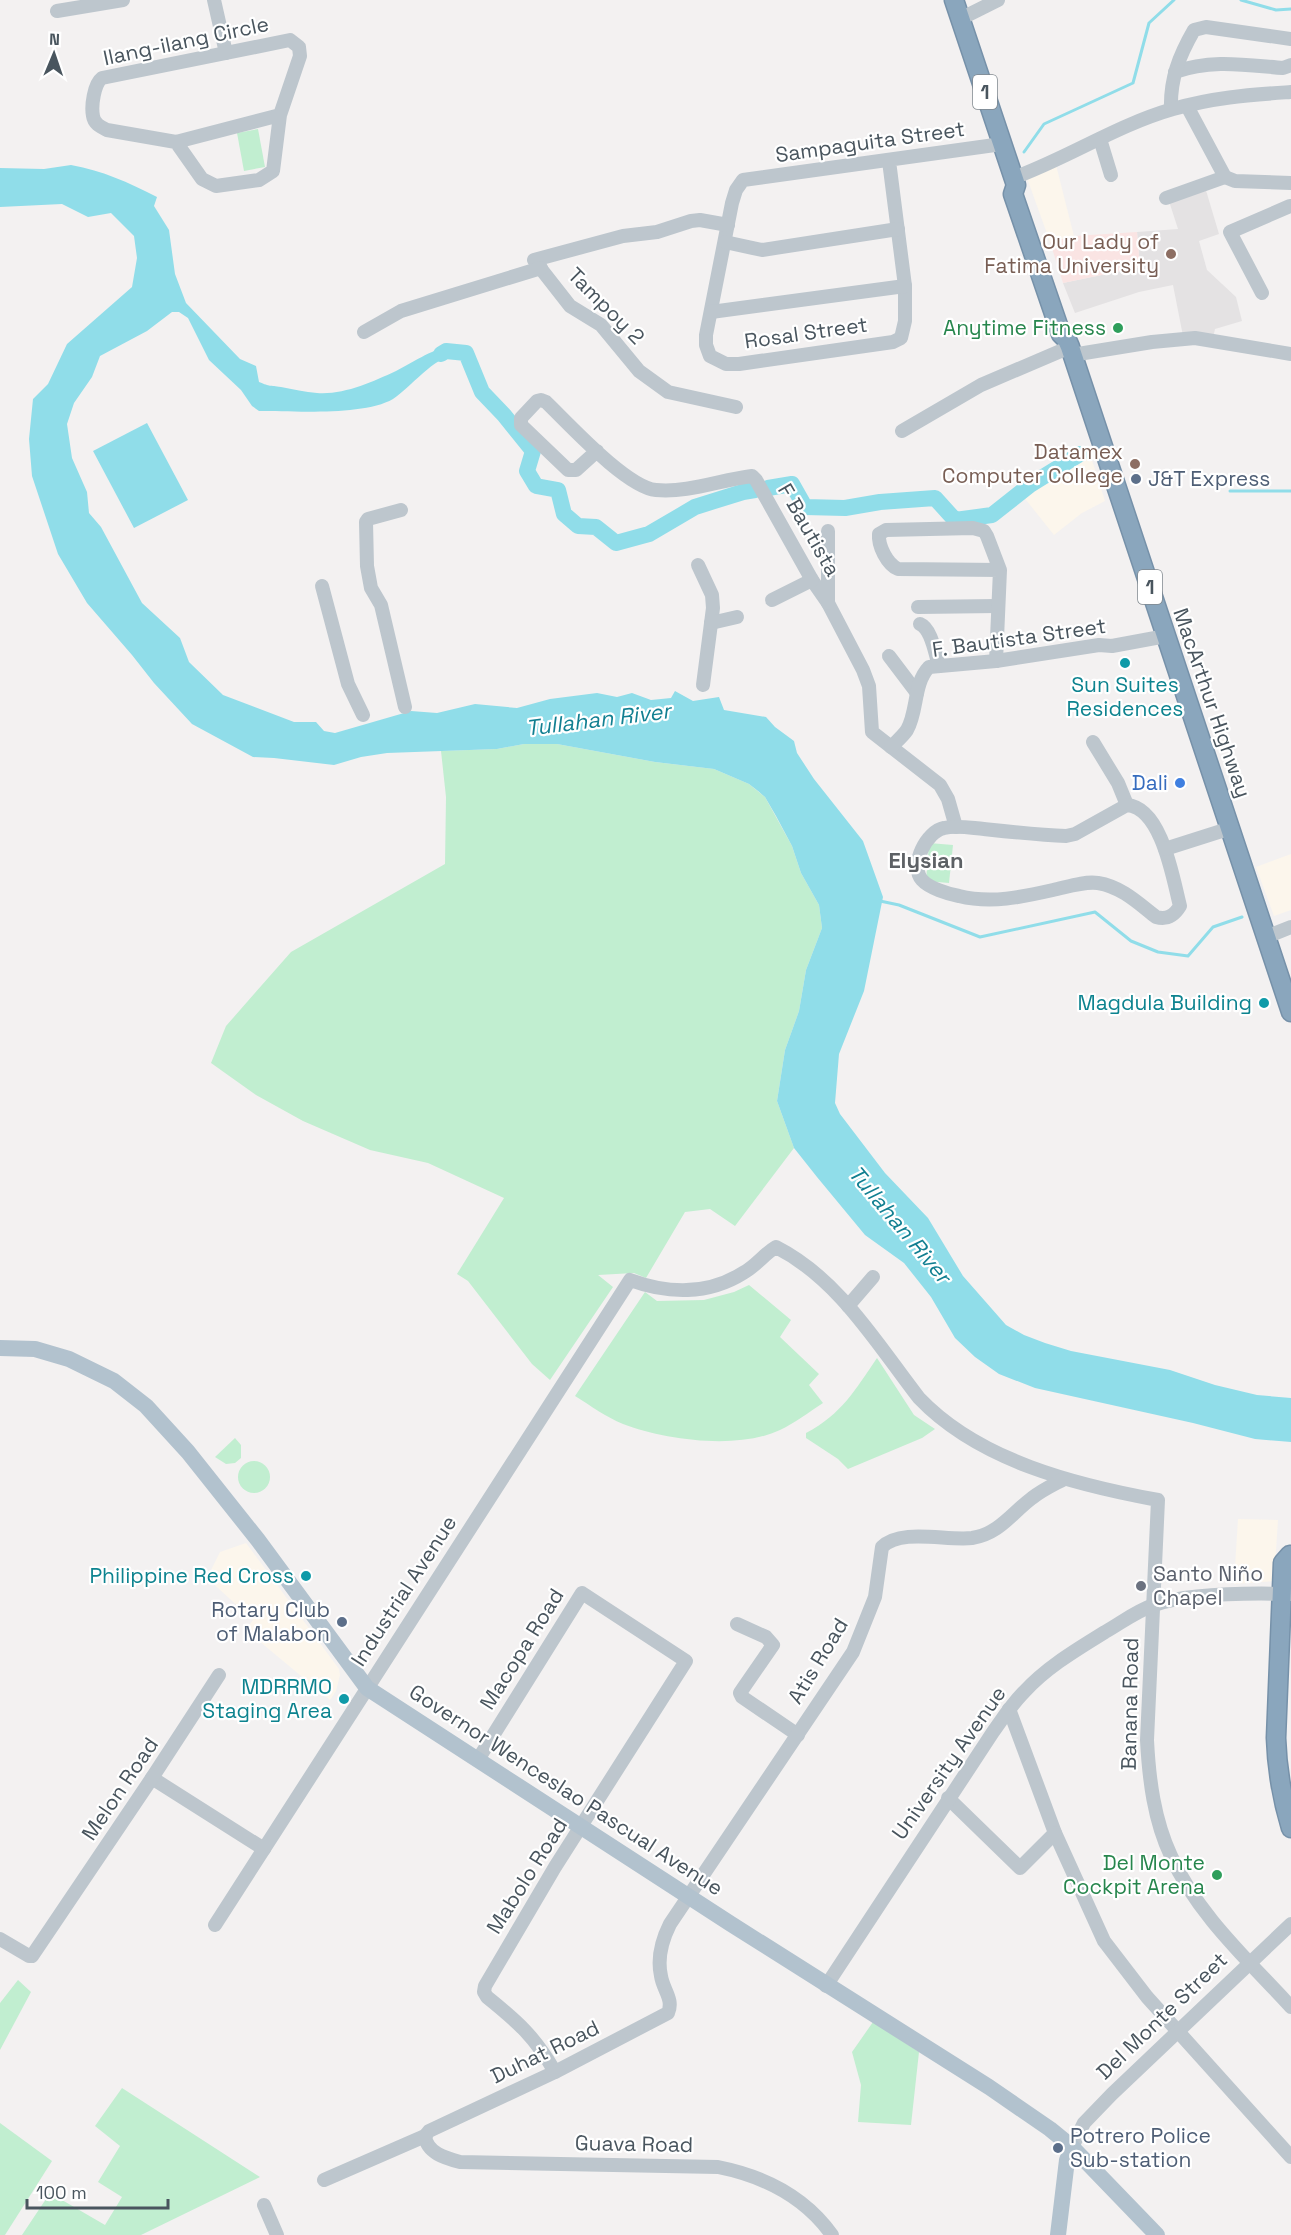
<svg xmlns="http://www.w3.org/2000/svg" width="1291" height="2235" font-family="'Space Grotesk',sans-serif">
<rect width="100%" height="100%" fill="#f3f1f1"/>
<g fill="#fcf6ec">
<polygon points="1056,165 1074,236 1050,242 1027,178"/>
<polygon points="1090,454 1105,501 1082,513 1054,535 1022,495"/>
<polygon points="1291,854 1291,910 1274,916 1256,867"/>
<polygon points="1238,1519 1278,1520 1274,1581 1234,1584"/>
<polygon points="246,1543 339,1669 340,1675 336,1691 330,1700 246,1630 253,1620 207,1578 220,1552"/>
</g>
<polygon fill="#e4e2e3" points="1205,187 1219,234 1199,241 1207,270 1236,297 1242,321 1215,329 1213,338 1183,336 1173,285 1139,292 1075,313 1063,283 1140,267 1137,232 1178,229 1168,198"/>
<polygon fill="#fae4e3" points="1137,232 1140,267 1063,283 1050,242 1074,236"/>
<g fill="#c1eed0">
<polygon points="258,129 265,167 244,171 237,133"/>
<polygon points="524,744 557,744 655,762 714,769 749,784 765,797 792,846 801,873 819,905 822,928 806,970 799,1011 785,1050 777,1101 794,1148 735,1226 710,1209 685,1212 646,1278 634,1273 598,1275 562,1246 613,1287 550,1380 532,1364 468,1281 457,1274 504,1198 428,1163 370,1150 303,1121 256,1095 211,1063 226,1026 291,952 445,864 446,797 441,751 497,749"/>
<polygon points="929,843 953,845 949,883 926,881"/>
<path d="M749,1285L791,1320L780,1337L819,1374L809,1385L823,1403C809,1412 795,1423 780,1430C738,1450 665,1440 623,1424C606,1417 591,1406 575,1396L645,1292L657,1301L704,1300L734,1292Z"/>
<path d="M877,1358L914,1415L935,1429L922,1438L848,1469L838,1459L806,1438V1433C842,1414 855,1390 877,1358Z"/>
<polygon points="235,1438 241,1445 241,1458 235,1463 226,1464 215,1457"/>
<circle cx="254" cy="1477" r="16"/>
<polygon points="18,1980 31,1992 0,2050 0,2003"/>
<polygon points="873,2022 919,2052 911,2125 858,2122 861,2085 852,2052"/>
<polygon points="122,2088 260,2177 141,2235 22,2235 50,2193 105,2225 122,2197 98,2182 120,2146 95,2126"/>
<polygon points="0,2123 52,2161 5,2235 0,2235"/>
</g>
<g fill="#90dde9">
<path d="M71,165C104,171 127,182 157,197L154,206L169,230L175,274L186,303L240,359L256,366L259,382C271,387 269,385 281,387C293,389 305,392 317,393C344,395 372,382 396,371C419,360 438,343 464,348L461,356C439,350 411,388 393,399C364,416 294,411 259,411L252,406L241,390L209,360L188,318L179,312H172L147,331L100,356L92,377L74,403L67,424L72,458L87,492L89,513L101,527L142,603L180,638L189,662L223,695L294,722H316L324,731L335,733L411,711L437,713L475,704L517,708L550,699L597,693L617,697L632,693L651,700L671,698L675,691L693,701L719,697L724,710L766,717L775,727L794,741L797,753L814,779L863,841L883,897L864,991L839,1054L835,1103L840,1114L885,1173L928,1218L963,1276L1006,1325L1024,1335L1045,1343L1071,1351L1170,1370L1215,1385L1257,1395L1291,1398V1442L1255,1439L1193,1423L1035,1388L999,1374L975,1357L955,1338L931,1297L904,1263L865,1235L817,1177L794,1148L777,1101L785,1050L799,1011L806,970L822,928L819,905L801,873L792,846L776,816L765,797L758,791L749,784L714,769L655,762L557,744H524L497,749L387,753L361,757L334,765L274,758L253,757L192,724L154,683L132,655L87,603L58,554L32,476L29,439L33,399L48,384L67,344L132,287L137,258L134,236L111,213L88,217L62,204L0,207V168L44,169Z"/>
<polygon points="147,423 188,500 134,528 93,451"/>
</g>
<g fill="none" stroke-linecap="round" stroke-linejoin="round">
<g stroke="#90dde9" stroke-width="3">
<polyline points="1241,0 1276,10 1291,9"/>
<polyline points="1024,152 1044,124 1133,83 1149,23 1174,0"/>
<polyline points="1230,491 1291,491"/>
<polyline points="880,901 899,905 980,937 1095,912 1131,941 1158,952 1188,956 1213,927 1242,917"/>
</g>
<g stroke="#90dde9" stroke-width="16">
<polyline points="441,354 446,351 466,353 482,392 504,415 533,451 527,471 536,486 558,490 564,514 578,526 596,527 616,543 649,534 695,507 743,492 755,490"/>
<polyline points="768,488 792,484 805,507 845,508 880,502 935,498 955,520 992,515 1030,485 1080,454"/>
</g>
<defs>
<g id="highway">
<polyline points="954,0 1016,185 1013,194 1061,334 1067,340 1070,347 1291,1012"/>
<path d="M1290,1555L1283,1563L1276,1738C1277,1769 1282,1798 1291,1828"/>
</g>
</defs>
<use href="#highway" stroke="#7691a9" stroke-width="21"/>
<g stroke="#bdc6cd" stroke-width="14">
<polyline points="214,0 226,53"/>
<polyline points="57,11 123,0"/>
<polyline points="960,19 998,0"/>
<path d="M1175,72C1211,59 1245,65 1283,68L1291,65"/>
<polyline points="1187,106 1225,177 1235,181 1291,183"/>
<path d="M1171,109C1170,79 1179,56 1194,30L1206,27L1291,39"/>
<polyline points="1100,139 1111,175"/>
<path d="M176,142L202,179L216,186L259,180L273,171L280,115L300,56L299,47L290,40L102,78C94,84 91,106 93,116C94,124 101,127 107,130L176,142L280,115"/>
<polyline points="889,161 905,286 905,321 901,338 893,342 739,364 726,364 710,356 706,345 706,335 732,203 736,190 743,180 1002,144"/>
<path d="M1013,178C1068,158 1117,125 1173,109C1215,97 1249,95 1291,92"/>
<polyline points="1166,198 1225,177"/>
<polyline points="728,225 700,220 691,221 657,232 623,236 534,260 570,306 601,325 639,371 668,392 736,407"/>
<polyline points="725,242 762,250 898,229"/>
<polyline points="1262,293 1230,232 1290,206"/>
<polyline points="711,312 905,286"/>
<polyline points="364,332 401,311 541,268"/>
<polyline points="1072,355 1152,342 1195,338 1291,354"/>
<polyline points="902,431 981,385 1070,347"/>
<path d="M597,451L576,470H568L521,425V418L537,401L541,400L546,402C569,424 626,487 656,490C688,493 720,480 752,476L756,480L812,580L828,603L863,670L869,686L872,732L940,785L948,799L956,827"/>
<polyline points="401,510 368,519 366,522 367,566 371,588 381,605 405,707"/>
<polyline points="828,531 828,603"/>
<polyline points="698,565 712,595 713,608 703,685"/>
<polyline points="322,586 348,684 363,715"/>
<polyline points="772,600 812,580"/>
<polyline points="918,607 997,606"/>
<polyline points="711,623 737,617"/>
<path d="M920,624C932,629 935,654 939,666"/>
<polyline points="889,656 917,693"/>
<path d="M996,661L1000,570L987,536L984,531L973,528L886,530L879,534C878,546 887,564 898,569L1000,570"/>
<polyline points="1093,742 1118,783 1127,805"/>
<path d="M891,747C896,742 903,736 907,730C918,711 913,684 929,667L996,661L1099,645L1112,646L1166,636"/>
<path d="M1127,805C1162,808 1173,879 1180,906C1174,916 1167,920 1156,917C1138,903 1122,887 1098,883C1084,881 1067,887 1053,890C1022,897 991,904 959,896C948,894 929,888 922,880C909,865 927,831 944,828C957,825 971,828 984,829C1012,832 1039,835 1066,836L1075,834Z"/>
<polyline points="1165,849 1231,828"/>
<polyline points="1266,937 1291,927"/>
<polyline points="848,1306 873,1277"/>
<polyline points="737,1624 766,1637 773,1645 744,1687 740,1693 742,1697 798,1735"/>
<polyline points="1009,1709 1055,1833 1104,1941 1147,1997 1291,2157"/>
<path d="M479,1758L582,1593L686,1661L555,1867L485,1986L484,1992L487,1997C518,2022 535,2037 555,2072"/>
<polyline points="152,1778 264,1849"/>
<polyline points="948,1798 1020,1868 1055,1833"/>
<path d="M215,1925L630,1280C668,1294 708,1295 743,1273C756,1266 764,1254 776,1247C839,1279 877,1344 919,1398C979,1461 1076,1485 1158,1500L1147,1740C1149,1779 1154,1820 1171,1856C1197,1914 1249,1961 1291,2007"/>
<polyline points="0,1939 29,1956 32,1956 152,1778 219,1675"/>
<path d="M826,1986L993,1732C1003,1718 1012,1704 1024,1692C1047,1667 1076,1650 1105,1632C1121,1623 1136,1611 1154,1605C1189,1593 1253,1593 1291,1594"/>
<path d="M425,2136C427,2153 445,2158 460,2162L718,2167C763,2176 805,2197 832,2235"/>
<polyline points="1072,2147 1084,2123 1112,2094 1291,1924"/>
<path d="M324,2180L425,2136L429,2131L555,2072L668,2013C674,1999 663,1990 661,1976C657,1958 662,1940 670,1924L853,1652L875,1597L882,1547C901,1528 946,1541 972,1538C999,1534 1012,1513 1032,1498C1042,1490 1053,1485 1064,1479"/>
<polyline points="264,2205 277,2235"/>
</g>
<g stroke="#b2c2ce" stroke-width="16">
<polyline points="0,1348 35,1349 69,1359 114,1381 146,1406 188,1452 258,1540 367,1688 731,1924 989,2087 1050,2129 1072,2147 1157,2235"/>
<polyline points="1058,2235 1067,2160 1072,2147"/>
</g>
<use href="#highway" stroke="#8aa6bd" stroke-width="18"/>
</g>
<g fill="#8d6e63" stroke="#fff" stroke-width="2">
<circle cx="1171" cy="254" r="6"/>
<circle cx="1135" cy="464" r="6"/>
</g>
<g fill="#2e9e5b" stroke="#fff" stroke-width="2">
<circle cx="1118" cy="328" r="6"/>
<circle cx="1217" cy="1875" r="6"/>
</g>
<g fill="#5c6f8a" stroke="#fff" stroke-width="2">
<circle cx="1136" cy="479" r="6"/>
<circle cx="342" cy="1622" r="6"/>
<circle cx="1058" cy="2148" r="6"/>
</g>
<g fill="#0f9aa8" stroke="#fff" stroke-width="2">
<circle cx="1125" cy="663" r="6"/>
<circle cx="1264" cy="1003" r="6"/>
<circle cx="306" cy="1576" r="6"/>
<circle cx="344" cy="1699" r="6"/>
</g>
<circle fill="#3f7fe0" stroke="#fff" stroke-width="2" cx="1180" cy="783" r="6"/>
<circle fill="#6b7280" stroke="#fff" stroke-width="2" cx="1141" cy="1586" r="6"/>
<g text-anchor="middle" stroke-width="4.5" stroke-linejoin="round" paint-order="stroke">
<g fill="#fff" stroke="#80888e" stroke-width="1.5">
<rect x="973" y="75" width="24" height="34" rx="4.5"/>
<rect x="1138" y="570" width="24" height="34" rx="4.5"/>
</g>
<g font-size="20" font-weight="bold" fill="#49555e">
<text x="985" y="99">1</text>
<text x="1150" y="594">1</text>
</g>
<g font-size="21" fill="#49555e" stroke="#fff">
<text transform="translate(186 41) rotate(-12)" y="7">Ilang-ilang Circle</text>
<text transform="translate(870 142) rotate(-8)" y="7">Sampaguita Street</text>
<text transform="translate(606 306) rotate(45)" y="7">Tampoy 2</text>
<text transform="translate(806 333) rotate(-8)" y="7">Rosal Street</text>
<text transform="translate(809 530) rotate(60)" y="7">F Bautista</text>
<text transform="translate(1019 638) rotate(-8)" y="7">F. Bautista Street</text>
<text transform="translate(1212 703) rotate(71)" y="7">MacArthur Highway</text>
<text transform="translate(404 1591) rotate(-57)" y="7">Industrial Avenue</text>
<text transform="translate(522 1649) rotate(-58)" y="7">Macopa Road</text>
<text transform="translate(818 1661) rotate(-59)" y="7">Atis Road</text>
<text transform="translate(1130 1704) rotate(-89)" y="7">Banana Road</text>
<text transform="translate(949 1763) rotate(-55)" y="7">University Avenue</text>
<text transform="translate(120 1789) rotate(-56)" y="7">Melon Road</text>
<text transform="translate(566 1790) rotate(33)" y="7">Governor Wenceslao Pascual Avenue</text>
<text transform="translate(527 1876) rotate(-58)" y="7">Mabolo Road</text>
<text transform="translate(1162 2016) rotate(-44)" y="7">Del Monte Street</text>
<text transform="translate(545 2052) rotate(-26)" y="7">Duhat Road</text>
<text transform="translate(634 2144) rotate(1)" y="7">Guava Road</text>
</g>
<g font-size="21" fill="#785e54" stroke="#fff" text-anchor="end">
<text x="1159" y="249">Our Lady of<tspan x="1159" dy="24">Fatima University</tspan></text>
<text x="1123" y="459">Datamex<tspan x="1123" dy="24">Computer College</tspan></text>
</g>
<g font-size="21" fill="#27864d" stroke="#fff" text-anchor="end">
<text x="1106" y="335">Anytime Fitness</text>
<text x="1205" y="1870">Del Monte<tspan x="1205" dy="24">Cockpit Arena</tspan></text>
</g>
<g font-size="21" fill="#4e5e75" stroke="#fff" text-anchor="start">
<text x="1148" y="486">J&amp;T Express</text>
<text x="330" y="1617" text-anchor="end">Rotary Club<tspan x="330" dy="24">of Malabon</tspan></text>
<text x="1070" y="2143">Potrero Police<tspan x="1070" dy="24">Sub-station</tspan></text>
</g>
<g font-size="21" fill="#0d838f" stroke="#fff" text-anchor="end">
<text x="1125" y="692" text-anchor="middle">Sun Suites<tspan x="1125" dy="24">Residences</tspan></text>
<text x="1252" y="1010">Magdula Building</text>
<text x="294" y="1583">Philippine Red Cross</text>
<text x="332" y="1694">MDRRMO<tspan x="332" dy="24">Staging Area</tspan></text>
</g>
<g font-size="21" fill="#366cbe" stroke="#fff" text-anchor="end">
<text x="1168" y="790">Dali</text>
</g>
<g font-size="21" fill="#5b616d" stroke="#fff" text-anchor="start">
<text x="1153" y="1581">Santo Niño<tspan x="1153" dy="24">Chapel</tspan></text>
</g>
<g font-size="22" font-style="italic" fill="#117f91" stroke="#fff">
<text transform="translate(598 719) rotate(-7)" y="8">Tullahan River</text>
<text transform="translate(900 1224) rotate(50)" y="8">Tullahan River</text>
</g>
<g font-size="22" font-weight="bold" fill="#5d6165" stroke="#fff">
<text x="926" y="868">Elysian</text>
</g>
</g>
<g transform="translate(54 54) rotate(2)" stroke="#ffffff" stroke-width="4.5" paint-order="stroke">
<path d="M0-4.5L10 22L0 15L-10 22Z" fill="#49555e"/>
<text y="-9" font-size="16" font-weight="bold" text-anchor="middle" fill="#49555e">N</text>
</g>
<path d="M27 2199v9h141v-9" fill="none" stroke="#49555e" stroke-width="3"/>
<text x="36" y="2199" font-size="18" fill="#49555e" stroke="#ffffff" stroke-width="4.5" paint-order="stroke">100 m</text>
</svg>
